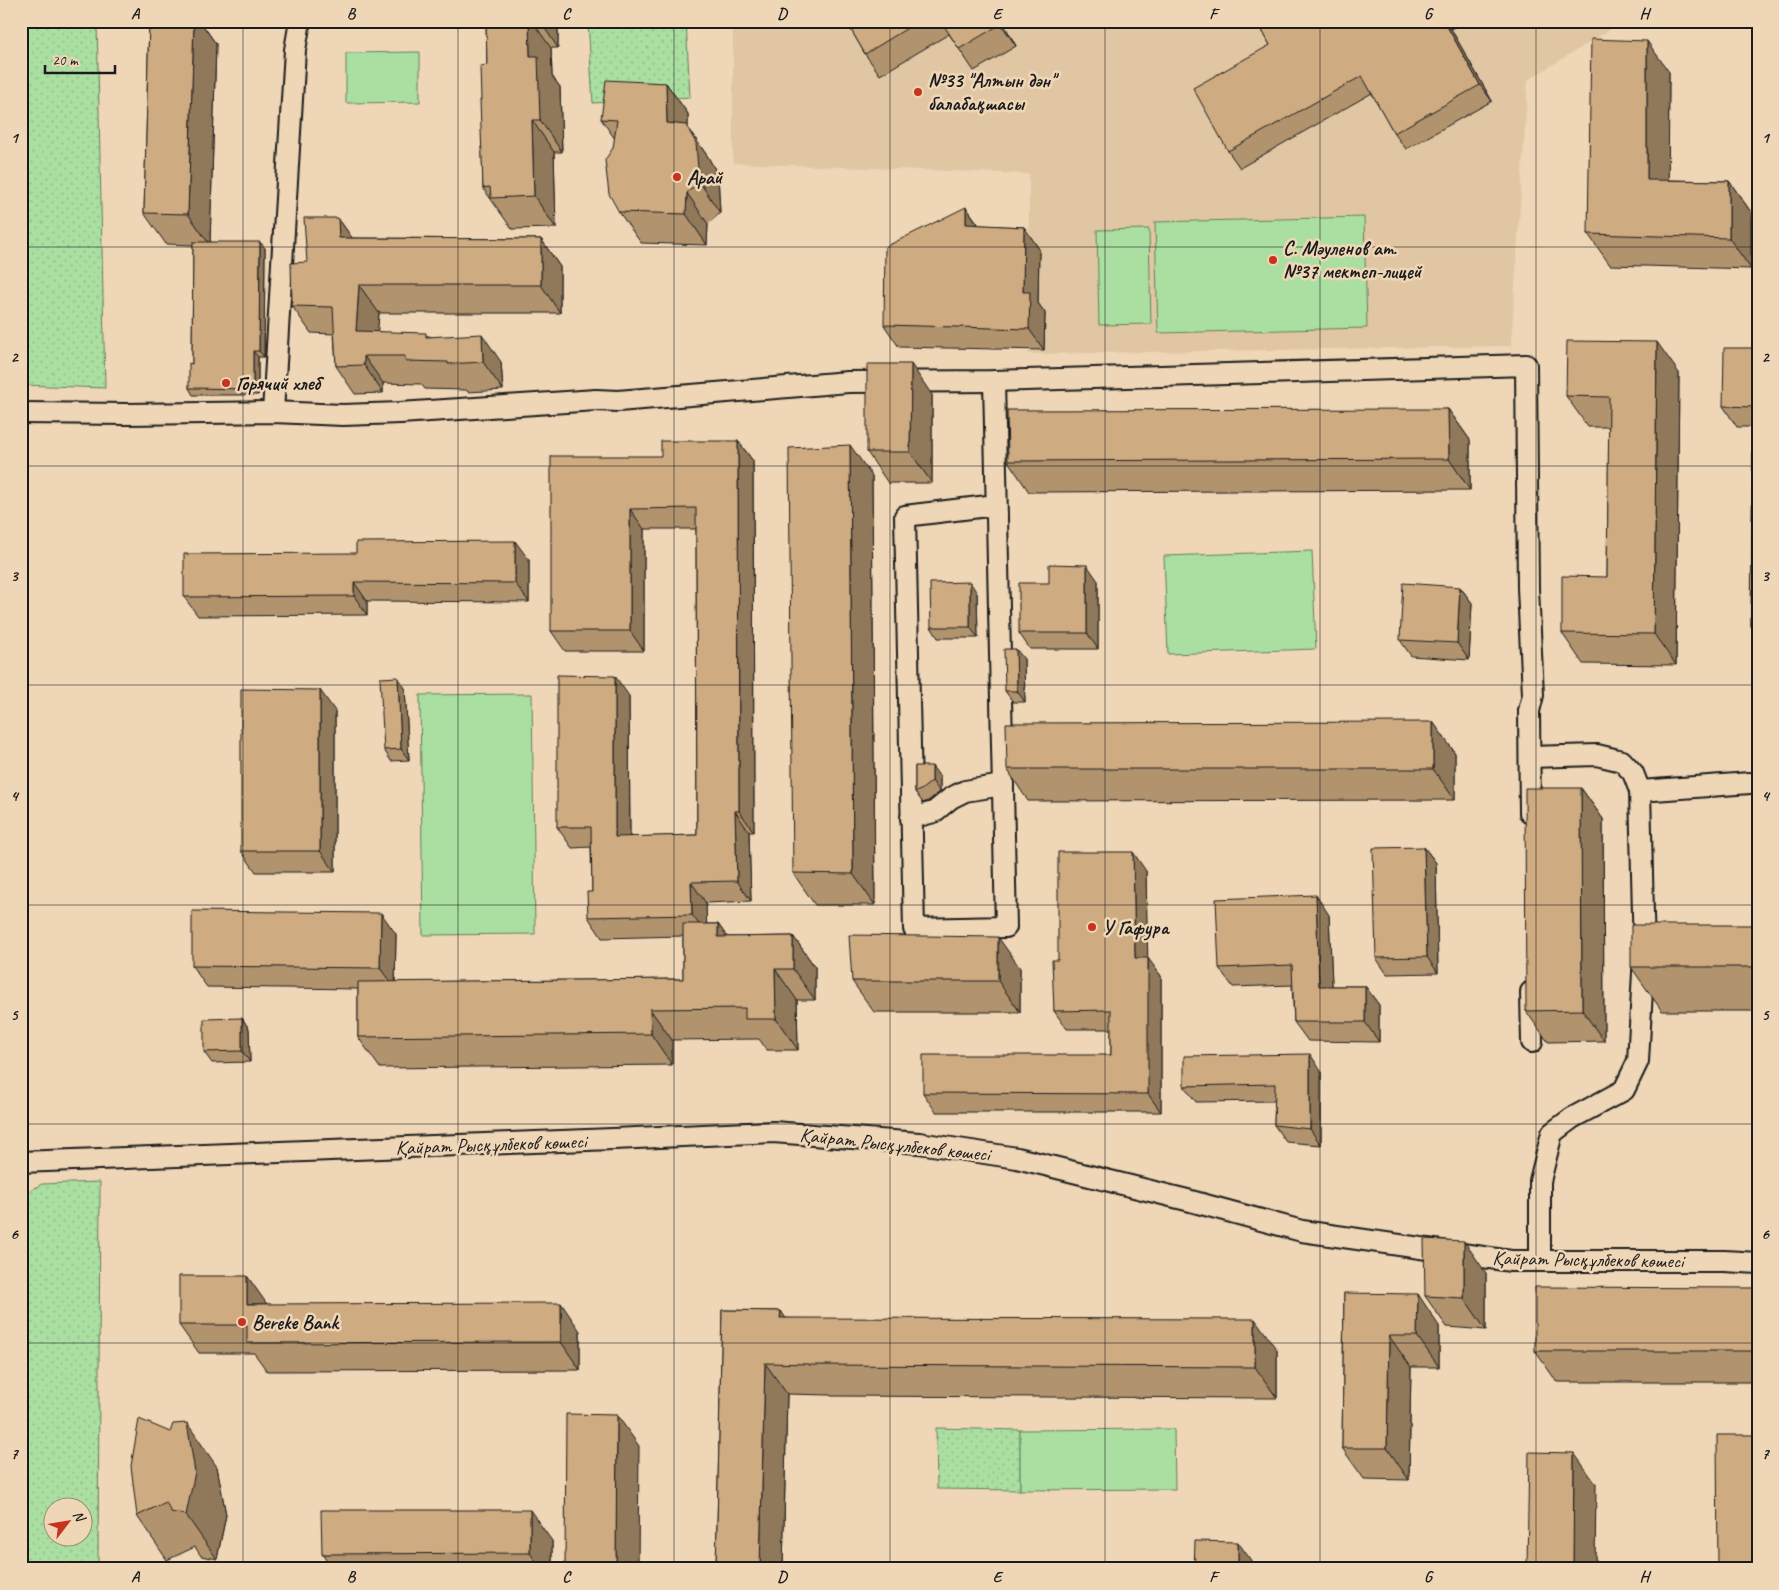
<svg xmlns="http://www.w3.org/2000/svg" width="1779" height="1590" font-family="Caveat,sans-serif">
<defs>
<pattern id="park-dots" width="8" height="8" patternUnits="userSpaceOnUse" patternTransform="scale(1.25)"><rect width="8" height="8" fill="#aadfa1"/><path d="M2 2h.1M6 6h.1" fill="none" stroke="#92bf8a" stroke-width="1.8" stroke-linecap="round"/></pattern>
</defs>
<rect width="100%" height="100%" fill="#eed6b6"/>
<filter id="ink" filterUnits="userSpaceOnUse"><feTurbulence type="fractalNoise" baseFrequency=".02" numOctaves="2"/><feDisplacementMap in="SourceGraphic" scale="10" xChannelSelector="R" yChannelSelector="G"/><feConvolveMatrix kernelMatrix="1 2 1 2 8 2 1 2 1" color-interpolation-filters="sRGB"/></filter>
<g filter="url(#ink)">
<polygon fill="#e0c6a3" points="733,21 1624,21 1528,80 1511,346 1029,354 1029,174 733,163"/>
<g fill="url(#park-dots)" stroke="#637e5e" fill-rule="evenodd">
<polygon points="21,21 97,21 105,388 21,385"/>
<polygon points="588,21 686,21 690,97 593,103"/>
<path d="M100,1182L98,1569H21V1196L42,1184ZM52,1508H82V1538H52Z"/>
<polygon points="936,1428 1020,1430 1020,1490 937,1489"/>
</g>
<g fill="#aadfa1" stroke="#637e5e">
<polygon points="420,52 420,102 346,103 346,53"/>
<polygon points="1364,217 1367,328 1158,333 1155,222"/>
<polygon points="1149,229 1151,324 1099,325 1097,230"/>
<polygon points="1312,551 1316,649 1168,654 1164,556"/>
<polygon points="532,694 535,934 423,935 420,695"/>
<polygon points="1174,1429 1175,1489 1020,1490 1020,1430"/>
</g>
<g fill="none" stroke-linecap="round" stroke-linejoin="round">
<defs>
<g id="minor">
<polyline points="994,381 1006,927 914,929 905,516 996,505"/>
<polyline points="273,412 295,50 300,21"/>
<polyline points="21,413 127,414 273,412 343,415 400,413 596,400 618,401 848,382 994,381 1526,365 1528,588 1533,695 1529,711 1530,813"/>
<polyline points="1530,757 1597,755 1622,761 1633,773 1640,791 1644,955 1638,1061 1624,1090 1572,1118 1552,1133 1540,1181 1540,1261"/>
<polyline points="1640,791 1750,783"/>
<polyline points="911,818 934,812 951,798 965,791 1003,785"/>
<polyline points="1531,992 1532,1042"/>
<polyline points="21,1162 613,1139 773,1132 919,1143 1017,1158 1187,1200 1302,1231 1511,1261 1724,1261 1758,1263"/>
</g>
</defs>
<use href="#minor" stroke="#1c1c1c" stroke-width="24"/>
<use href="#minor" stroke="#eed6b6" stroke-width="20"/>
</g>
<g fill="#b1936e" stroke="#1c1c1c">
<polygon points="149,21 200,21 216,44 210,242 265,248 264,357 258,357 258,395 193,395 189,388 192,364 193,245 166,244 144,213"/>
<polygon points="486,21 558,21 558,48 551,48 552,76 560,87 562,152 554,152 556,228 512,229 483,188 481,100 487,65"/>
<polygon points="846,21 1002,21 1016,46 974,71 949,34 880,75 865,54"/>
<polygon points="1257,21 1465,21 1451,29 1492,101 1406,149 1394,133 1372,93 1240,168 1228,151 1270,45"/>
<polygon points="1669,72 1668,180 1729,181 1751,212 1751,269 1610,265 1588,234"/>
<polygon points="666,83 688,114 688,128 708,157 718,175 720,213 708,224 707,245 641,243 619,212 615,139 601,119"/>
<polygon points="966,207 979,225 1024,227 1039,249 1038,303 1045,313 1044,350 899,347 884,325"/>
<polygon points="338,218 352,238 541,239 560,267 560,313 379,313 377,332 429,336 501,362 503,390 468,392 466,390 425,389 421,384 383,383 383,393 355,394 336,366 334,334 311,333 292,306"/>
<polygon points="1758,348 1758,636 1751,626 1753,427 1737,427 1723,406"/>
<polygon points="1679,373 1676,665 1583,664 1562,633 1607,577 1609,427 1588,427 1566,396"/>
<polygon points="932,395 932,483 888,483 867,452"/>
<polygon points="1448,409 1470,440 1470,490 1029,492 1008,461"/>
<polygon points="738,441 753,461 754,832 749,832 751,901 706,903 706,924 718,924 727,937 793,936 815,967 815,1000 797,1000 798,1050 767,1050 759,1039 672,1040 672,1065 380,1068 358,1037 358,989 207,987 192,966 396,934 395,982 683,979 683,936 602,938 588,917 592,892 591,847 572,848 557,827 629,696 630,837 697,835 696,529 644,529 644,651 565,651 551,631 661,456"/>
<polygon points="872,476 875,905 815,905 793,873"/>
<polygon points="529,560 529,602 367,601 367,615 198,616 184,597"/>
<polygon points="1098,581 1098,649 1030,649 1019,633 1049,583"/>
<polygon points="1460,587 1472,603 1469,660 1411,656 1400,640"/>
<polygon points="977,593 978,638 938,638 931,627"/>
<polygon points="1024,659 1025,702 1013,702 1005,691"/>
<polygon points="405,688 409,760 391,761 384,750"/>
<polygon points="335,711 335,872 256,872 241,851"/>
<polygon points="1433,722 1455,753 1455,800 1028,801 1007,769"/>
<polygon points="915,766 940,777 940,792 928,801 923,803 915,792"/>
<polygon points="1758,772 1758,1011 1662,1011 1631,967 1757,925"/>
<polygon points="1581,788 1603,819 1604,1041 1548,1042 1526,1011"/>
<polygon points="1424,847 1436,863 1438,973 1387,974 1376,958"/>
<polygon points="1146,871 1147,958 1161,976 1161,1112 936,1112 923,1093 1111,1055 1111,1029 1067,1029 1054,1011 1058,960"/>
<polygon points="1329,915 1332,986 1365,986 1379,1005 1379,1042 1308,1041 1294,1022 1292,985 1233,987 1219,968"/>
<polygon points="1020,968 1020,1012 874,1012 852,981"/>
<polygon points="242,1018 249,1029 250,1062 212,1063 204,1052"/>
<polygon points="1321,1071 1321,1145 1286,1142 1274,1125 1275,1101 1196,1102 1184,1086"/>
<polygon points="1486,1273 1486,1330 1447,1327 1425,1296"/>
<polygon points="247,1276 266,1304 580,1331 580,1370 267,1371 254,1353 199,1353 179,1325"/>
<polygon points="1758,1288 1758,1382 1557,1382 1535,1351"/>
<polygon points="1344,1293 1439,1326 1439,1367 1411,1367 1409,1480 1364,1479 1342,1448"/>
<polygon points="722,1310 781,1311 785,1318 1277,1350 1277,1398 831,1396 830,1395 787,1394 783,1569 716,1569"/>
<polygon points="217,1467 226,1515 217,1559 201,1556 195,1547 167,1560 137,1516"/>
<polygon points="552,1541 552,1569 332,1569 322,1554"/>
</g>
<g fill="#90785a" stroke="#1c1c1c">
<polygon points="194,21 200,21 216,44 210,245 188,214"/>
<polygon points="529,21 532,21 551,48 552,76 560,87 562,152 540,120 530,56"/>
<polygon points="540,21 558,21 558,48"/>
<polygon points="999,21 1002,21 1016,46"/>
<polygon points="1444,21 1446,21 1451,29 1492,101 1480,85"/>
<polygon points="1647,41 1669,72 1668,211 1647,180"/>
<polygon points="666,83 688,114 688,128 708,157 718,175 720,213 699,181 667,123"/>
<polygon points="532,120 554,152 556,228 534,196"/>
<polygon points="1729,181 1751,212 1751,269 1729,238"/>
<polygon points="687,193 708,224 707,245 686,214"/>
<polygon points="966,207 981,229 966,224"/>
<polygon points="338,218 358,246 339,238"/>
<polygon points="1024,227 1039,249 1038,303 1045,313 1044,350 1029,329 1023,292"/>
<polygon points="541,239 560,267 560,313 541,285"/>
<polygon points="260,242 265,248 264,357 259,351"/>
<polygon points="359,285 379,313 376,356 356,331"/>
<polygon points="482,334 501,362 503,390 483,362"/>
<polygon points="1657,342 1679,373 1676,665 1654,634"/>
<polygon points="253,351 258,357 258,395 253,389"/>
<polygon points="364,356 383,383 383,393 364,365"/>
<polygon points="911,364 932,395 932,483 910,452"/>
<polygon points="1448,409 1470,440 1470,490 1449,459"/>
<polygon points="738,441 753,461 754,832 739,811"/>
<polygon points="850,445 872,476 875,905 853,874"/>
<polygon points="630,509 644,529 644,651 630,631"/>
<polygon points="515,541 529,560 529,602 515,583"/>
<polygon points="1087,565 1098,581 1098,649 1087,633"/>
<polygon points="354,582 367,601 367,615 354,596"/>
<polygon points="970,582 977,593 978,638 970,627"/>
<polygon points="1460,587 1472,603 1469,660 1457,643"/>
<polygon points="1016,649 1024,659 1025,702 1017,691"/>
<polygon points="615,676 629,696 630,857 615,837"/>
<polygon points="398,677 405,688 409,760 401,749"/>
<polygon points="320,690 335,711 335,872 320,851"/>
<polygon points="1433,722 1455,753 1455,800 1433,769"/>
<polygon points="932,766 940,777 940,792 932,781"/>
<polygon points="1581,788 1603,819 1604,1041 1582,1010"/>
<polygon points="735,811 749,832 751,901 737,881"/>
<polygon points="1424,847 1436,863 1438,973 1427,957"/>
<polygon points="1133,852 1146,871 1148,970 1148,958 1161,976 1161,1112 1148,1094 1135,958"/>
<polygon points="691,882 706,903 707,935 692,915"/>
<polygon points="1316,895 1329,915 1333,1006 1319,986"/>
<polygon points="381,913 396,934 395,989 380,968"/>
<polygon points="718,924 740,955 718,937"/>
<polygon points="793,936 815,967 815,1000 793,969"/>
<polygon points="998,937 1020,968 1020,1012 998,981"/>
<polygon points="775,969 797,1000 798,1050 776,1019"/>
<polygon points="1365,986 1379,1005 1379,1042 1365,1022"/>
<polygon points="650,1009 672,1040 672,1065 651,1034"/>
<polygon points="242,1018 249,1029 250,1062 242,1051"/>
<polygon points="1310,1054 1321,1071 1321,1145 1310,1129"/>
<polygon points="1464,1241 1486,1273 1486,1330 1464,1298"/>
<polygon points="247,1276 267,1304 247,1304"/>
<polygon points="1418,1294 1439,1326 1439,1367 1417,1336"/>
<polygon points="561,1303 580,1331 580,1370 561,1342"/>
<polygon points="781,1311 802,1343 780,1318"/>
<polygon points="1255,1319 1277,1350 1277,1398 1255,1367"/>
<polygon points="1389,1336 1411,1367 1409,1480 1387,1448"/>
<polygon points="765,1363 787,1394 783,1569 760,1569"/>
<polygon points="617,1415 639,1446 638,1569 616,1569"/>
<polygon points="187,1423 217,1467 226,1515 217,1559 186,1515"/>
<polygon points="1574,1453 1596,1484 1595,1569 1573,1569"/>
<polygon points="530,1510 552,1541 552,1569 541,1569 530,1553"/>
<polygon points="1238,1542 1257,1569 1238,1569"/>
</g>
<g fill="#ceab80" stroke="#1c1c1c">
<polygon points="149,21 194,21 188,214 144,213"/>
<polygon points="486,21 529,21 530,56 538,56 540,120 532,120 534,196 491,198 490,187 483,188 480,100 481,100 480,66 487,65"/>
<polygon points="846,21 919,21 865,54"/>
<polygon points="941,21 999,21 1001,24 959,49"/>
<polygon points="1257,21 1444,21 1480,85 1394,133 1362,76 1228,151 1193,88 1270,45"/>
<polygon points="1591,39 1647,41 1647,180 1729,181 1729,238 1588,234"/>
<polygon points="606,80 666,83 667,123 686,125 696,143 699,181 687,193 686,214 619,212 609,194 605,160 613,148 617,120 601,119"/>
<polygon points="966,207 966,224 1024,227 1023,292 1030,292 1029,329 884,325 885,247"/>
<polygon points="304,218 338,218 339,238 541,239 541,285 359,285 356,331 426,333 426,337 482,334 483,362 448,364 448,362 405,361 405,356 364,356 364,365 336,366 333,307 292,306 291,263 307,262"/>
<polygon points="193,242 260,242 259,351 253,351 253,389 189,388 189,363 192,364"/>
<polygon points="1567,341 1657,342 1654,634 1562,633 1562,576 1607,577 1609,397 1566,396"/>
<polygon points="1724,348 1758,348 1758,626 1751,626 1754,407 1723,406"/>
<polygon points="867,364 911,364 910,452 867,452"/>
<polygon points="1448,409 1449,459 1008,461 1007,410"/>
<polygon points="661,441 738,441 739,811 735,811 737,881 691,882 692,915 588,917 587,892 592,892 591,827 557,827 557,675 615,676 615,837 697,835 696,508 630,509 630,631 551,631 551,456 661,456"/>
<polygon points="850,445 853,874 793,873 789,448"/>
<polygon points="515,541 515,583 354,582 354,596 184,597 184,554 356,553 356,542"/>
<polygon points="1049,564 1087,565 1087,633 1019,633 1019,583 1049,583"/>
<polygon points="970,582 970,627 931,627 930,583"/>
<polygon points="1403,583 1460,587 1457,643 1400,640"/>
<polygon points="1004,649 1016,649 1017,691 1005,691"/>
<polygon points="398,677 401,749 384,750 380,678"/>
<polygon points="241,689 320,690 320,851 241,851"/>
<polygon points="1433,722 1433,769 1007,769 1006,723"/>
<polygon points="915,766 932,766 932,781 921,790 915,792"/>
<polygon points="1757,772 1758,967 1631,967 1631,925 1757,925"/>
<polygon points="1525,788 1581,788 1582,1010 1526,1011"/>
<polygon points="1424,847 1427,957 1376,958 1373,848"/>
<polygon points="1058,852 1133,852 1135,958 1148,958 1148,1094 923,1093 923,1055 1111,1055 1111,1010 1054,1011 1052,960 1058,960"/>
<polygon points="1316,895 1319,986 1365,986 1365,1022 1294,1022 1292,965 1219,968 1216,899"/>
<polygon points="192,911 381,913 380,968 192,966"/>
<polygon points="683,924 718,924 718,937 793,936 793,969 775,969 776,1019 745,1019 745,1008 650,1009 651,1034 358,1037 358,982 683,979"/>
<polygon points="849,935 998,937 998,981 852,981"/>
<polygon points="242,1018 242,1051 204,1052 204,1019"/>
<polygon points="1310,1054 1310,1129 1274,1125 1275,1084 1184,1086 1184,1056"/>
<polygon points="1424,1239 1464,1241 1464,1298 1425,1296"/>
<polygon points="179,1276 247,1276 247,1304 561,1303 561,1342 247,1343 247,1325 179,1325"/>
<polygon points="1535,1287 1758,1288 1758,1351 1535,1351"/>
<polygon points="1344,1293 1418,1294 1417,1336 1389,1336 1387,1448 1342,1448"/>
<polygon points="722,1310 781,1311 780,1318 1255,1319 1255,1367 809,1365 809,1364 765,1363 760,1569 716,1569"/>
<polygon points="566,1414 617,1415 616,1569 565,1569"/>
<polygon points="139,1419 170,1432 173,1424 187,1423 195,1472 186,1515 171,1512 166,1502 137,1516 131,1466"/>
<polygon points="1717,1435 1758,1435 1758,1569 1718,1569"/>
<polygon points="1529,1452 1574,1453 1573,1569 1527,1569"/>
<polygon points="321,1510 530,1510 530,1553 322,1554"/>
<polygon points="1195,1541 1238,1542 1238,1569 1194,1569"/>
</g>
</g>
<path fill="none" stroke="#1c1c1c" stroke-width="1" stroke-opacity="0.55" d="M243,21V1569M458,21V1569M674,21V1569M890,21V1569M1105,21V1569M1320,21V1569M1536,21V1569M21,247H1758M21,466H1758M21,685H1758M21,905H1758M21,1124H1758M21,1343H1758"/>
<g fill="#c8321e" stroke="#eed6b6" stroke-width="2">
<circle cx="918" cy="92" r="5"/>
<circle cx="677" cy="177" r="5"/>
<circle cx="1273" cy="260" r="5"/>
<circle cx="226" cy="383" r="5"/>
<circle cx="1092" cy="927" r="5"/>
<circle cx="242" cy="1322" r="5"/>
</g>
<g text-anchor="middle" stroke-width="5" stroke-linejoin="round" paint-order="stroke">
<g font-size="20" font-weight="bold" fill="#1c1c1c" stroke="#eed6b6" text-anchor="start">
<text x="928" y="87">№33 "Алтын дән"<tspan x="928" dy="23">балабақшасы</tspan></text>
<text x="687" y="184">Арай</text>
<text x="1283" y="255">С. Мәуленов ат.<tspan x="1283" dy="23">№37 мектеп-лицей</tspan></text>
<text x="236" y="390">Горячий хлеб</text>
<text x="1102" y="934">У Гафура</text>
<text x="252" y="1329">Bereke Bank</text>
</g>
<g font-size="20" fill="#1c1c1c" stroke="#eed6b6">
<text transform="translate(491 1144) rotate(-2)" y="7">Қайрат Рысқұлбеков көшесі</text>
<text transform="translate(895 1144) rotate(6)" y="7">Қайрат Рысқұлбеков көшесі</text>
<text transform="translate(1588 1259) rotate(1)" y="7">Қайрат Рысқұлбеков көшесі</text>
</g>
</g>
<rect width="1779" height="1590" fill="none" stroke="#eed6b6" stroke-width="55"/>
<g transform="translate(68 1522) rotate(59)"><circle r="24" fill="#eed6b6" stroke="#9a8c78"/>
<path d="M0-4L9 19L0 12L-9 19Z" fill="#c8321e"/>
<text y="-8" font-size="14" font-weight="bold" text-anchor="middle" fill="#1c1c1c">N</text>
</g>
<path d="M45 65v8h70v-8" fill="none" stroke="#1c1c1c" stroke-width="2.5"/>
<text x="52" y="65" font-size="15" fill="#1c1c1c" stroke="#eed6b6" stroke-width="4" paint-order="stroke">20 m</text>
<rect x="28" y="28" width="1724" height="1534" fill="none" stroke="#1c1c1c" stroke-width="2"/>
<g font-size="16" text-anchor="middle" font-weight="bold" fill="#1c1c1c">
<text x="135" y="19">A</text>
<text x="351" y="19">B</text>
<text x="566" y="19">C</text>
<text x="782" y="19">D</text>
<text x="997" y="19">E</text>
<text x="1213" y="19">F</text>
<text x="1428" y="19">G</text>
<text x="1644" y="19">H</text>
<text x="14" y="143">1</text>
<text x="1765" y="143">1</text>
<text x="14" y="362">2</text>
<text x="1765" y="362">2</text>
<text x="14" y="581">3</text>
<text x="1765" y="581">3</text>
<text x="14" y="801">4</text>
<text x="1765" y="801">4</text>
<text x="14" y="1020">5</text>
<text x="1765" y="1020">5</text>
<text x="14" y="1239">6</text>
<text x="1765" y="1239">6</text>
<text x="14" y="1459">7</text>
<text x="1765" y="1459">7</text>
<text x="135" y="1582">A</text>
<text x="351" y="1582">B</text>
<text x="566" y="1582">C</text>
<text x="782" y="1582">D</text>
<text x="997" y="1582">E</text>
<text x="1213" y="1582">F</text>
<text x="1428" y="1582">G</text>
<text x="1644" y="1582">H</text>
</g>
</svg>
